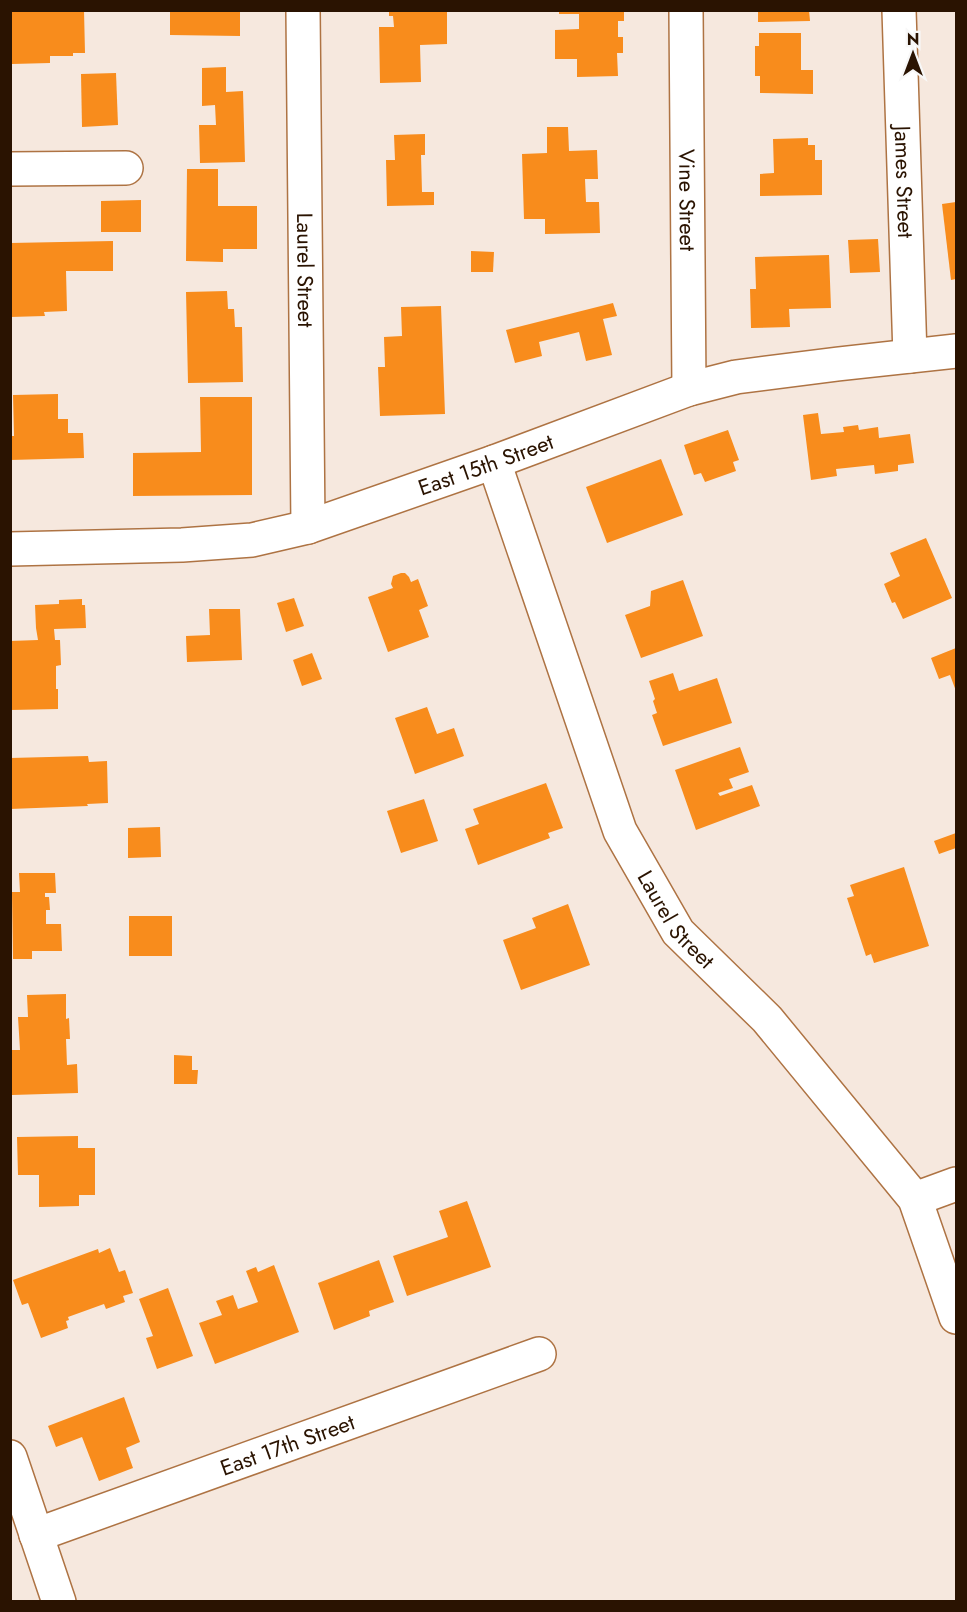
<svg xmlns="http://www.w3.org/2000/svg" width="967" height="1612" font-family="Jost,sans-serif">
<rect width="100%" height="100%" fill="#f6e8de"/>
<g fill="#f88c1c">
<polygon points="11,10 84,10 85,53 73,53 73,56 50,56 50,63 12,64"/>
<polygon points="170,10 240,10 240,36 170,35"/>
<polygon points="389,10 447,11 447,44 420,45 421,82 380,83 379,27 394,27 393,16 389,16"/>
<polygon points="559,10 624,10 624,21 618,21 618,37 623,37 623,53 617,53 618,76 577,77 577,59 555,59 555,30 579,29 579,14 559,14"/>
<polygon points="758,10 809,10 810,21 758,22"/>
<polygon points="759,33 801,33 801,70 813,70 813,94 760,93 760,76 755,76 755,46 759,46"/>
<polygon points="226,67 226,92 243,91 245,162 200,163 199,125 216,125 215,105 202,106 202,68"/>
<polygon points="116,73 118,125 82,127 81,74"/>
<polygon points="547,127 568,127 569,151 597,150 598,179 585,179 586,202 599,202 600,233 545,234 545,219 524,219 522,154 547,153"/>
<polygon points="425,134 425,155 421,155 422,192 434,192 434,205 387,206 386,160 395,160 394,135"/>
<polygon points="808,138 808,145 815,145 815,160 822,160 822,195 760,196 760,174 774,173 773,139"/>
<polygon points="187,169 218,169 218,206 257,206 257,249 223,249 223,262 186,261"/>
<polygon points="141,200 141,232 101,232 101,201"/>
<polygon points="956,202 956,279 951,280 942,204"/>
<polygon points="878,239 880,272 850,273 848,240"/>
<polygon points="113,241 113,271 66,271 67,311 44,312 45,316 10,317 10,243"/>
<polygon points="471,251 494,252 493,272 471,272"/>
<polygon points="829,255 831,308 789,309 790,327 751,328 750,289 756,289 755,257"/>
<polygon points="227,291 228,309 234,309 235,327 242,327 243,382 188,383 186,292"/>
<polygon points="613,303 617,316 603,319 612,355 586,361 579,332 539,342 542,356 515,363 506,330"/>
<polygon points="441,306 445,414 380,416 378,367 385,367 384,337 402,336 401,307"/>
<polygon points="58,394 58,419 68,419 68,433 83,433 84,458 10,460 10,436 14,436 13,395"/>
<polygon points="200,397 252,397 252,495 133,496 133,453 201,452"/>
<polygon points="818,413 821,434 844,432 843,427 858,425 859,430 878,427 879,438 910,434 914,463 898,465 898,471 875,474 874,465 836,469 837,476 811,480 803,415"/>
<polygon points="728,430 739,460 733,462 736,471 705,482 701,473 694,475 684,445"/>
<polygon points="661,459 683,515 607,543 586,487"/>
<polygon points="926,538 952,598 903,619 895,602 892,603 884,584 900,576 890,553"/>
<polygon points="401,573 405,573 409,577 411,582 418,579 428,606 419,610 429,637 388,652 368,597 393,588 391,584 393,576"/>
<polygon points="683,580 703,636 641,658 625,615 650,606 651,591"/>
<polygon points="294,598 304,626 286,632 277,603"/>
<polygon points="82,599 82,605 85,605 86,628 54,629 55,640 60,640 61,665 56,666 56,689 58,689 58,709 10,710 10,689 12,689 10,641 38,640 36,628 35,605 59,604 59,600"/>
<polygon points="209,609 240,609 242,660 187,662 186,636 210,635"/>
<polygon points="956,648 956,691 950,675 939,679 931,658"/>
<polygon points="312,653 322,679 302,686 293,660"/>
<polygon points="673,673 679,691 717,678 732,723 663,746 652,715 657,713 653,701 655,699 649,681"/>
<polygon points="427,707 437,734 454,728 464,756 415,774 395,718"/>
<polygon points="740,747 749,772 729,779 733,788 718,793 720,796 752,785 760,806 696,830 675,770"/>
<polygon points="88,756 89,762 107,761 108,803 87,804 88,806 10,809 10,758"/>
<polygon points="546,783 563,828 548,833 550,838 478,865 465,829 479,824 473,809"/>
<polygon points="424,799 438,841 401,853 387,811"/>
<polygon points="160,827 161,857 128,858 128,828"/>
<polygon points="956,833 956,848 939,854 934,841"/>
<polygon points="904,867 929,946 874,963 871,954 866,956 847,898 854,896 850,885"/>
<polygon points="19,873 55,873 56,893 45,893 45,897 49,897 50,910 46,910 46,924 61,924 62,951 32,951 32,959 13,959 12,892 20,892"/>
<polygon points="568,904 590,965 521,990 503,940 536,928 532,918"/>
<rect x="129" y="916" width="43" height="40"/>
<polygon points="66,994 66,1019 69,1018 70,1039 66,1039 67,1065 77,1064 78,1093 12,1095 10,1050 20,1050 18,1017 28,1017 27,995"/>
<polygon points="174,1055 192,1056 192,1070 198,1070 197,1084 174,1084"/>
<polygon points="78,1136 78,1148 95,1148 95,1195 79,1195 79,1206 39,1207 39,1175 18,1175 17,1137"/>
<polygon points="467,1201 491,1267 407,1296 393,1256 448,1237 439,1211"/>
<polygon points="110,1248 119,1272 125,1270 133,1293 123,1296 125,1302 106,1309 104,1304 68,1317 69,1320 66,1321 68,1328 41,1338 28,1303 22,1305 13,1280 98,1249 99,1253"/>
<polygon points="379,1260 394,1302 369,1311 370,1316 334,1330 318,1283"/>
<polygon points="274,1265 299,1332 215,1364 199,1323 222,1315 216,1301 233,1295 238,1309 258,1302 246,1271 256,1267 258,1272"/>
<polygon points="168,1288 193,1356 157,1369 146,1338 153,1336 139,1299"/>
<polygon points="124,1397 140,1442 126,1448 133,1468 99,1481 82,1437 56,1447 48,1426"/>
</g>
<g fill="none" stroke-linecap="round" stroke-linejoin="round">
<defs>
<g id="minor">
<path id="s1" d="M303,10L308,527"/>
<path id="s2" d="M686,10L689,389"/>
<path id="s3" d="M899,10L910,356"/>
<polyline points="10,169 126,168"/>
<path id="s4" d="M494,462L620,831L678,932L767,1019L915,1199L956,1317"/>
<path id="s5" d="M10,549L182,545L252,540L308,527L494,462L689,389L736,377L838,364L956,351"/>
<polyline points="915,1199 956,1184"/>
<polyline points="10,1457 59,1602"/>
<path id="s6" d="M36,1535L539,1354"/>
</g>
</defs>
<use href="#minor" stroke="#ae7343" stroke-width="36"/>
<use href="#minor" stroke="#fff" stroke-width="33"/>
</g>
<g text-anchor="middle" stroke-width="6" stroke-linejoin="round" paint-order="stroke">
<g font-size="22" fill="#2a1301" stroke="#f8f8f8">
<text dy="8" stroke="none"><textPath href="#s3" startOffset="172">James Street</textPath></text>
<text dy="8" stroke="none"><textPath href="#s2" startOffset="190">Vine Street</textPath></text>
<text dy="8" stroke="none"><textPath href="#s1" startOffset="260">Laurel Street</textPath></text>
<text dy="8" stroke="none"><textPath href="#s5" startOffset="488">East 15th Street</textPath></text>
<text dy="8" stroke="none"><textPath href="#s4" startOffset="495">Laurel Street</textPath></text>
<text dy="8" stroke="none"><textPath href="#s6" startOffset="267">East 17th Street</textPath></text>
</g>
</g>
<rect width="967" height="1612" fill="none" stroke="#2a1301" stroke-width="24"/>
<g transform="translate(913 54)" stroke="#f8f8f8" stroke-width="4.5" paint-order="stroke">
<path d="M0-4.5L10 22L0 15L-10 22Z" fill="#2a1301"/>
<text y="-9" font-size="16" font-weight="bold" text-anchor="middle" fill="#2a1301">N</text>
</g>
</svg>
